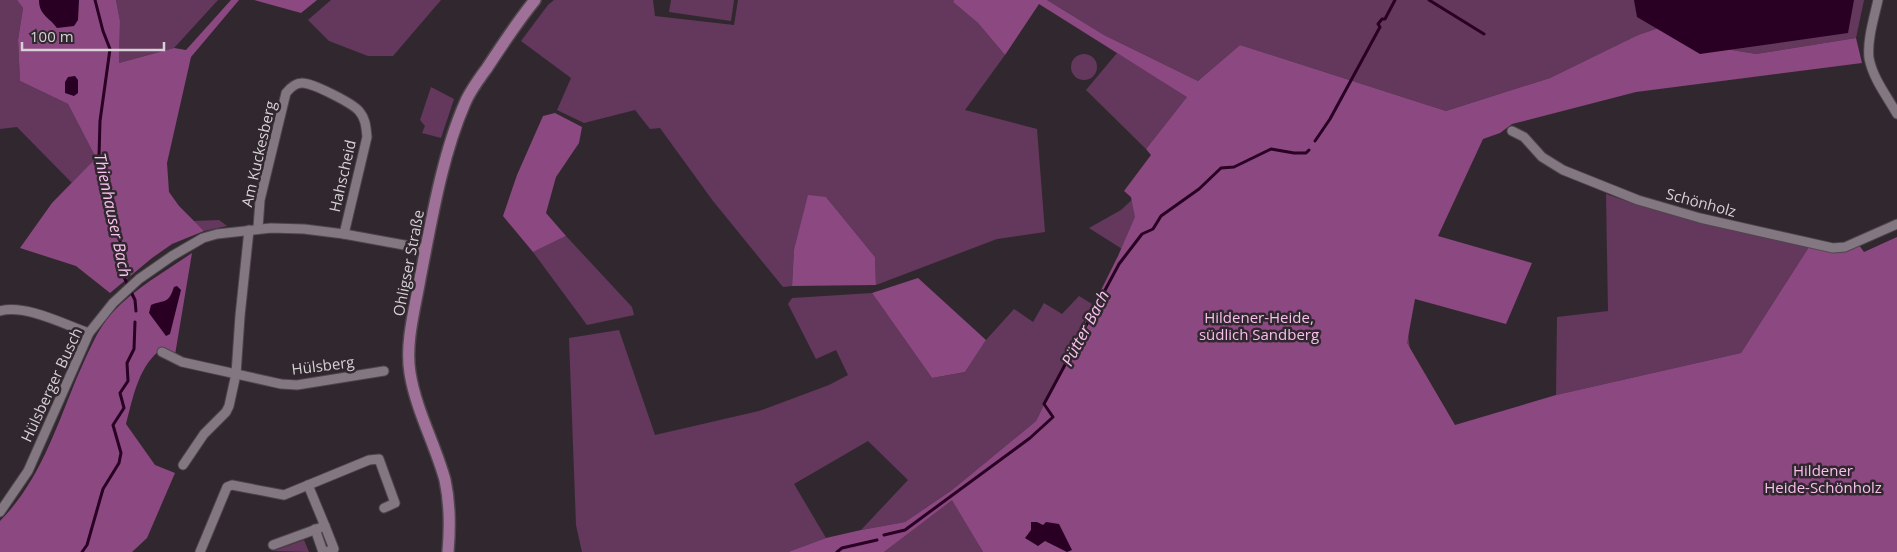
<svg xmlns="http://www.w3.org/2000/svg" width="1897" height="552" font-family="'Open Sans',sans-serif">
<rect width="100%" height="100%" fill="#31282f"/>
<g fill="#63385c">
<polygon points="0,0 17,0 23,8 18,40 20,81 68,104 96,158 72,183 17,127 0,129"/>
<polygon points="116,0 218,0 174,48 119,63 120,21"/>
<polygon points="331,0 441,0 393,56 368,56 329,41 308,20"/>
<polygon points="554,0 653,0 655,16 734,25 738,0 954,0 953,2 978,23 1005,55 965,110 1037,129 1045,232 997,239 876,285 875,257 826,197 794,250 792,286 783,287 713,201 660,128 650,129 635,110 584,123 557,110 571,78 521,41 548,5"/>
<polygon points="671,0 734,0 731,21 669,12"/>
<polygon points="1047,0 1864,0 1856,38 1756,54 1708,46 1691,17 1638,35 1550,78 1446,111 1240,45 1198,81 1104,35"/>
<polygon points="1117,53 1188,96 1146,149 1086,90"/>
<circle cx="1084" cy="67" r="13"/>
<polygon points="431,87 454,99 441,138 422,133 425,126 420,120"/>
<polygon points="1152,181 1433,222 1406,317 1412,366 1058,424 1042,409 1036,421 952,490 905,522 861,530 908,480 868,441 794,484 826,538 788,552 582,552 576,525 569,338 619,330 655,435 759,411 829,385 848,375 836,350 816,359 788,304 792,298 872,293 932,378 965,372 986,340 1014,309 1033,322 1044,303 1062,314 1079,296 1092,304 1062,366 1130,254 1089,228 1121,210"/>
<path d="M1606,194C1672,218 1741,231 1809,247L1741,353L1556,395L1557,317L1608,311Z"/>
<polygon points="219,220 227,226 204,231 194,221"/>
<polygon points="566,236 632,307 634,315 587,325 533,252"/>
<polygon points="952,499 983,552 884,552"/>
<polygon points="304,540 309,552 273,551"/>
</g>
<g fill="#8c4881">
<polygon points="17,0 116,0 120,21 119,63 174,48 186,50 231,0 239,0 191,57 167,163 169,192 179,206 204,231 172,244 152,258 110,293 76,266 20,248 52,203 96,158 68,104 20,81 18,40 23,8"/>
<polygon points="254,0 317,0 301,13"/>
<polygon points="954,0 1047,0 1104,35 1198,81 1240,45 1446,111 1550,78 1638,35 1691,17 1708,46 1756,54 1856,38 1862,63 1636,92 1512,124 1500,133 1483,139 1438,236 1532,263 1506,324 1415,299 1407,343 1455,425 1556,395 1741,353 1809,247 1859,245 1864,252 1897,237 1897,552 983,552 952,500 884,552 788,552 826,538 861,530 905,522 952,490 1036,421 1118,256 1135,217 1131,197 1124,191 1151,155 1146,149 1187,97 1039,4 1005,55 978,23 953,2"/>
<polygon points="555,113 582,127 579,143 556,177 546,213 566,236 533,252 503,216 517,175 543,116"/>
<polygon points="808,195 826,197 875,257 876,285 792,286 794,250"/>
<path d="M192,253L175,355L163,348C139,364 133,397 126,424L155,465L175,473L147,538L132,552H0V521C40,481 57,425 78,375C88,353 97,329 113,312C135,288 166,271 192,253Z"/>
<polygon points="918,278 986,340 965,372 932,378 872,293"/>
</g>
<g fill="#290024">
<path d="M39,0H79L78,20L74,26L57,28C49,17 39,15 39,0Z"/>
<polygon points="1634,0 1854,0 1848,33 1700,54 1637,17"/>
<polygon points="75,76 78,80 78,93 74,96 65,93 65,82 68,77"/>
<path d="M177,286L181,290L170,334L166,336L149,313L151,305C165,299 168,305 174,287Z"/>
<polygon points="1031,522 1037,522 1043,525 1046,522 1059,524 1072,550 1067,552 1045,541 1038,546 1025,538 1031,530"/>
</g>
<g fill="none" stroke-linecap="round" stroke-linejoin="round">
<g stroke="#290024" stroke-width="3">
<polyline points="95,0 103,31 110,49 100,121 99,156 105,188 112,196 113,200 112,210 121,245 123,275 135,300 136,311"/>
<polyline points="1429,0 1484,34"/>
<polyline points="1315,141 1330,119 1380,27 1378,24 1382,19 1385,19 1395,0"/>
<polyline points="884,535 905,530 1030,438 1053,417 1044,404 1119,264 1142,234 1153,229 1161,216 1199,189 1221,168 1234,167 1271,149 1294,153 1306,153 1309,150"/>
<polyline points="82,552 87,545 103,489 119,463 121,453 113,425 124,408 120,393 128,381 127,363 134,349 135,322"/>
<polyline points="837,552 842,548 877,540"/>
</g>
<defs>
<g id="minor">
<path d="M1878,0C1874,18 1867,40 1869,58C1873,79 1887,96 1897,114"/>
<polyline points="1512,131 1524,137 1542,157 1563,170 1638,200 1700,218 1833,248 1845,247 1897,224"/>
<path d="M258,228L260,200L286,93C290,88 295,83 302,83C313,83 352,103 359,111C366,119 366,128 367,137L344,234"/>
<path d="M0,311C26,304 65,325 89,333"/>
<polyline points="162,352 182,362 281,384 297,385 384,371"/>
<polyline points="183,465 204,434 226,412 229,406 236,374 240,316 249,230"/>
<polyline points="0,512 28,471 89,333 113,303 139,279 172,256 203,238 217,234 271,228 304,229 344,234 426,249"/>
<polyline points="325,526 334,549 326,552"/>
<polyline points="315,529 323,552"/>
<polyline points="273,545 325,526 308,485"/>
<polyline points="200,552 227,487 232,485 284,495 369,460 379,459 395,503 384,508"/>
</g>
<path id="major" d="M448,552C450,529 450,503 445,480C435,444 416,410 410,373C405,343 415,308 420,279C431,223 442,155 465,103C470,91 479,79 487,68C502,45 517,22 535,0"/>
</defs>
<use href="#minor" stroke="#4e464c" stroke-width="11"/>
<use href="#major" stroke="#4e464c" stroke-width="14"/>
<use href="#minor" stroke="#837881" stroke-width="9"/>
<use href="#major" stroke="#a07198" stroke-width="11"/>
</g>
<g text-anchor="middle" stroke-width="5" stroke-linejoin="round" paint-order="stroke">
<g font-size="15" fill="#d7d0d5" stroke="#31282f">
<text transform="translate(259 154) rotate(-77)" y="5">Am Kuckesberg</text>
<text transform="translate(343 176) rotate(-77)" y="5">Hahscheid</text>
<text transform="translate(1701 203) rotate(15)" y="5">Schönholz</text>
<text transform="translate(409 263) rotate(-79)" y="5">Ohligser Straße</text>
<text transform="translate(323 366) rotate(-7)" y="5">Hülsberg</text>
<text transform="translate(52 385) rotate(-65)" y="5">Hülsberger Busch</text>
</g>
<g font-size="15" fill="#f9bfed" stroke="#31282f">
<text x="1259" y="323">Hildener-Heide,<tspan x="1259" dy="17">südlich Sandberg</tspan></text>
<text x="1823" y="476">Hildener<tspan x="1823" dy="17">Heide-Schönholz</tspan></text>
</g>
<g font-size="16" font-style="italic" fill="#fcc2f1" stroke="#31282f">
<text transform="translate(113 215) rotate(78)" y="6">Thienhauser Bach</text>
<text transform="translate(1085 328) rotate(-62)" y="6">Pütter Bach</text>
</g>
</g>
<path d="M22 42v8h142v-8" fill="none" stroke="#d7d0d5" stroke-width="2.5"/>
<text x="30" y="42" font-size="15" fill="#d7d0d5" stroke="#31282f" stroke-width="4" paint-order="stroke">100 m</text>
</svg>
